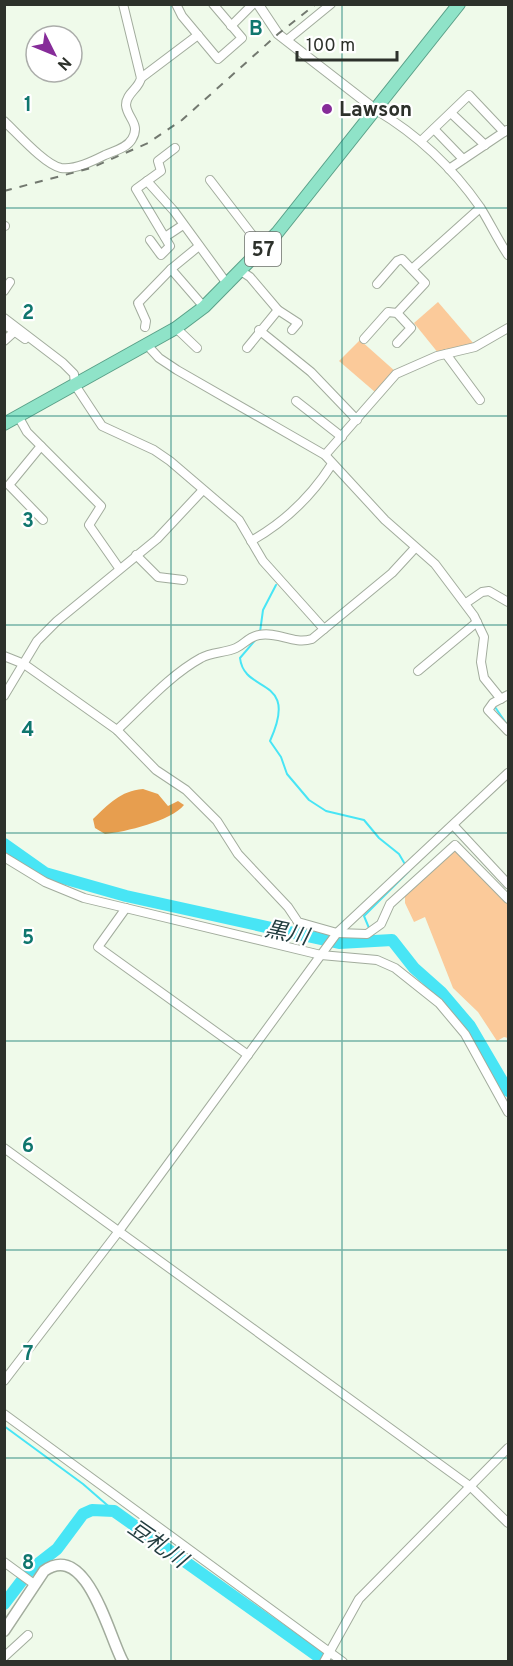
<svg xmlns="http://www.w3.org/2000/svg" width="513" height="1666" font-family="Overpass,'Noto Sans JP',sans-serif">
<rect width="100%" height="100%" fill="#effaea"/>
<g fill="#fbca9a">
<polygon points="438,302 474,344 439,354 414,323"/>
<polygon points="360,340 396,372 375,392 339,361"/>
<polygon points="456,848 508,902 508,1038 504,1037 497,1041 478,1012 453,988 425,917 414,922 405,903 405,895"/>
</g>
<path fill="#e79e4f" d="M143,789L158,794L168,806L178,801L184,805C171,821 125,832 105,834L95,828L93,819C109,804 120,791 143,789Z"/>
<g fill="none" stroke-linecap="round" stroke-linejoin="round">
<g stroke="#48e5f5" stroke-width="2">
<polyline points="260,632 263,610 276,585"/>
<path d="M258,637L240,658C244,695 300,675 270,741L281,757L287,774L309,800L326,811L364,820L379,838L399,854L406,866"/>
<polyline points="495,707 508,726"/>
<polyline points="369,928 364,916 409,871"/>
<polyline points="372,933 376,943"/>
<polyline points="4,1426 83,1484 114,1511"/>
</g>
<g stroke="#48e5f5" stroke-width="12">
<polyline points="4,844 45,873 126,896 339,943 392,940 414,968 441,992 470,1026 508,1091"/>
<polyline points="4,1604 30,1570 57,1549 83,1514 92,1510 114,1511 326,1662"/>
</g>
<defs>
<g id="minor">
<polyline points="176,4 182,16 218,59 242,38 213,4"/>
<polyline points="231,26 253,4"/>
<polyline points="287,40 331,4"/>
<polyline points="141,78 198,35"/>
<path d="M376,110C418,135 452,167 480,207C490,223 498,240 508,255"/>
<polyline points="451,113 485,145"/>
<path d="M4,121C17,133 45,165 61,168C75,170 93,161 105,155C114,151 127,148 132,139C141,124 127,118 126,105C126,93 139,89 141,78L123,4"/>
<polyline points="434,129 463,159"/>
<polyline points="421,141 469,95 504,132"/>
<polyline points="449,169 507,130"/>
<polyline points="210,180 263,249"/>
<polyline points="147,181 174,211 228,285"/>
<polyline points="4,226 5,226"/>
<polyline points="165,237 183,225"/>
<polyline points="150,240 161,255 170,246 136,189 161,171 158,161 175,148"/>
<polyline points="199,246 171,269 204,307"/>
<polyline points="412,269 480,208"/>
<polyline points="241,271 250,277 278,310"/>
<polyline points="377,284 397,261 402,259 425,283 397,313"/>
<polyline points="4,291 10,282"/>
<polyline points="4,318 63,363 74,374 75,385 102,426 154,450 170,461 239,520 263,561 324,629"/>
<polyline points="4,324 25,339"/>
<polyline points="145,327 146,321 138,303 171,269"/>
<polyline points="176,328 197,348"/>
<polyline points="259,330 311,372 357,420"/>
<polyline points="364,339 388,312 397,313 411,328 397,343"/>
<polyline points="4,341 14,332"/>
<polyline points="147,345 159,358 177,370 325,455 385,520 435,564 474,616 484,637 481,662 484,678 501,699"/>
<polyline points="247,348 278,310 298,323 292,330"/>
<polyline points="446,354 480,400"/>
<polyline points="296,401 342,437"/>
<polyline points="18,416 27,432 101,506 89,525 119,568"/>
<polyline points="41,446 9,485 43,520"/>
<polyline points="325,455 396,374 437,356 475,347 508,328"/>
<path d="M251,541C285,522 311,497 332,464"/>
<polyline points="136,555 158,577 183,580"/>
<polyline points="466,603 482,592 489,591 508,602"/>
<polyline points="4,656 24,664 117,730 156,770 186,790 217,821 238,854 288,907 298,922 337,933 367,934 381,924 390,904 455,845 508,899"/>
<polyline points="418,671 477,622"/>
<polyline points="508,695 493,703 488,710 508,731"/>
<polyline points="4,696 37,641 57,621 157,539 202,491"/>
<path d="M117,730C143,706 170,675 201,658C211,652 225,653 236,648C245,644 248,637 259,635C278,631 293,645 312,639L392,573L415,548"/>
<polyline points="454,826 508,884"/>
<polyline points="4,857 45,882 84,898 321,955 377,960 395,968 439,1003 465,1034 508,1112"/>
<polyline points="126,908 98,947 248,1055"/>
<polyline points="4,1148 471,1487 508,1523"/>
<polyline points="4,1381 119,1231 337,933 508,773"/>
<polyline points="4,1414 343,1662"/>
<polyline points="4,1562 34,1584"/>
<polyline points="4,1657 28,1635"/>
<polyline points="324,1662 359,1599 508,1448"/>
</g>
<polyline id="tertiary" points="258,4 278,34 376,110"/>
<path id="secondary" d="M4,1631L44,1571C87,1540 109,1637 123,1662"/>
<polyline id="trunk" points="4,424 176,328 204,307 277,233 459,4"/>
</defs>
<use href="#minor" stroke="#a2ac9d" stroke-width="10"/>
<use href="#tertiary" stroke="#a2ac9d" stroke-width="11"/>
<use href="#secondary" stroke="#a2ac9d" stroke-width="13"/>
<use href="#trunk" stroke="#5aa088" stroke-width="14"/>
<use href="#minor" stroke="#fff" stroke-width="8"/>
<use href="#tertiary" stroke="#fff" stroke-width="9"/>
<use href="#secondary" stroke="#fff" stroke-width="10"/>
<use href="#trunk" stroke="#8fe3c8" stroke-width="12"/>
<polyline stroke="#72786f" stroke-width="2" stroke-dasharray="8 8" stroke-linecap="butt" points="4,191 91,168 148,143 182,120 278,34 316,4"/>
</g>
<path fill="none" stroke="#0f766e" stroke-width="1.5" stroke-opacity="0.55" d="M171,4V1662M342,4V1662M4,208H508M4,416H508M4,625H508M4,833H508M4,1041H508M4,1250H508M4,1458H508"/>
<circle fill="#862c99" stroke="#fff" stroke-width="2" cx="327" cy="109" r="6"/>
<g text-anchor="middle" stroke-width="4.5" stroke-linejoin="round" paint-order="stroke">
<rect fill="#fff" stroke="#6c6f6b" stroke-width="1.5" x="245" y="232" width="36" height="34" rx="4.5"/>
<g font-size="20" font-weight="bold" fill="#2d312b">
<text x="263" y="256">57</text>
</g>
<g font-size="21" font-weight="bold" fill="#2d312b" stroke="#fff" text-anchor="start">
<text x="339" y="116">Lawson</text>
</g>
<g font-size="22" font-style="italic" fill="#243e41" stroke="#fff">
<text transform="translate(287 932) rotate(12)" y="8">黒川</text>
<text transform="translate(158 1543) rotate(35)" y="8">豆札川</text>
</g>
</g>
<g font-size="20" text-anchor="middle" font-weight="bold" fill="#0f766e" stroke="#fff" stroke-width="4.5" stroke-linejoin="round" paint-order="stroke">
<text x="256" y="35">B</text>
<text x="28" y="111">1</text>
<text x="28" y="319">2</text>
<text x="28" y="527">3</text>
<text x="28" y="736">4</text>
<text x="28" y="944">5</text>
<text x="28" y="1152">6</text>
<text x="28" y="1360">7</text>
<text x="28" y="1569">8</text>
</g>
<rect width="513" height="1666" fill="none" stroke="#2d312b" stroke-width="12"/>
<g transform="translate(54 54) rotate(133)"><circle r="28" fill="#ffffff" stroke="#abadaa" stroke-width="1.5"/>
<path d="M0-4.5L10 22L0 15L-10 22Z" fill="#862c99"/>
<text y="-9" font-size="16" font-weight="bold" text-anchor="middle" fill="#2d312b">N</text>
</g>
<path d="M297 51v9h100v-9" fill="none" stroke="#2d312b" stroke-width="3"/>
<text x="306" y="51" font-size="18" fill="#2d312b" stroke="#ffffff" stroke-width="4.5" paint-order="stroke">100 m</text>
</svg>
